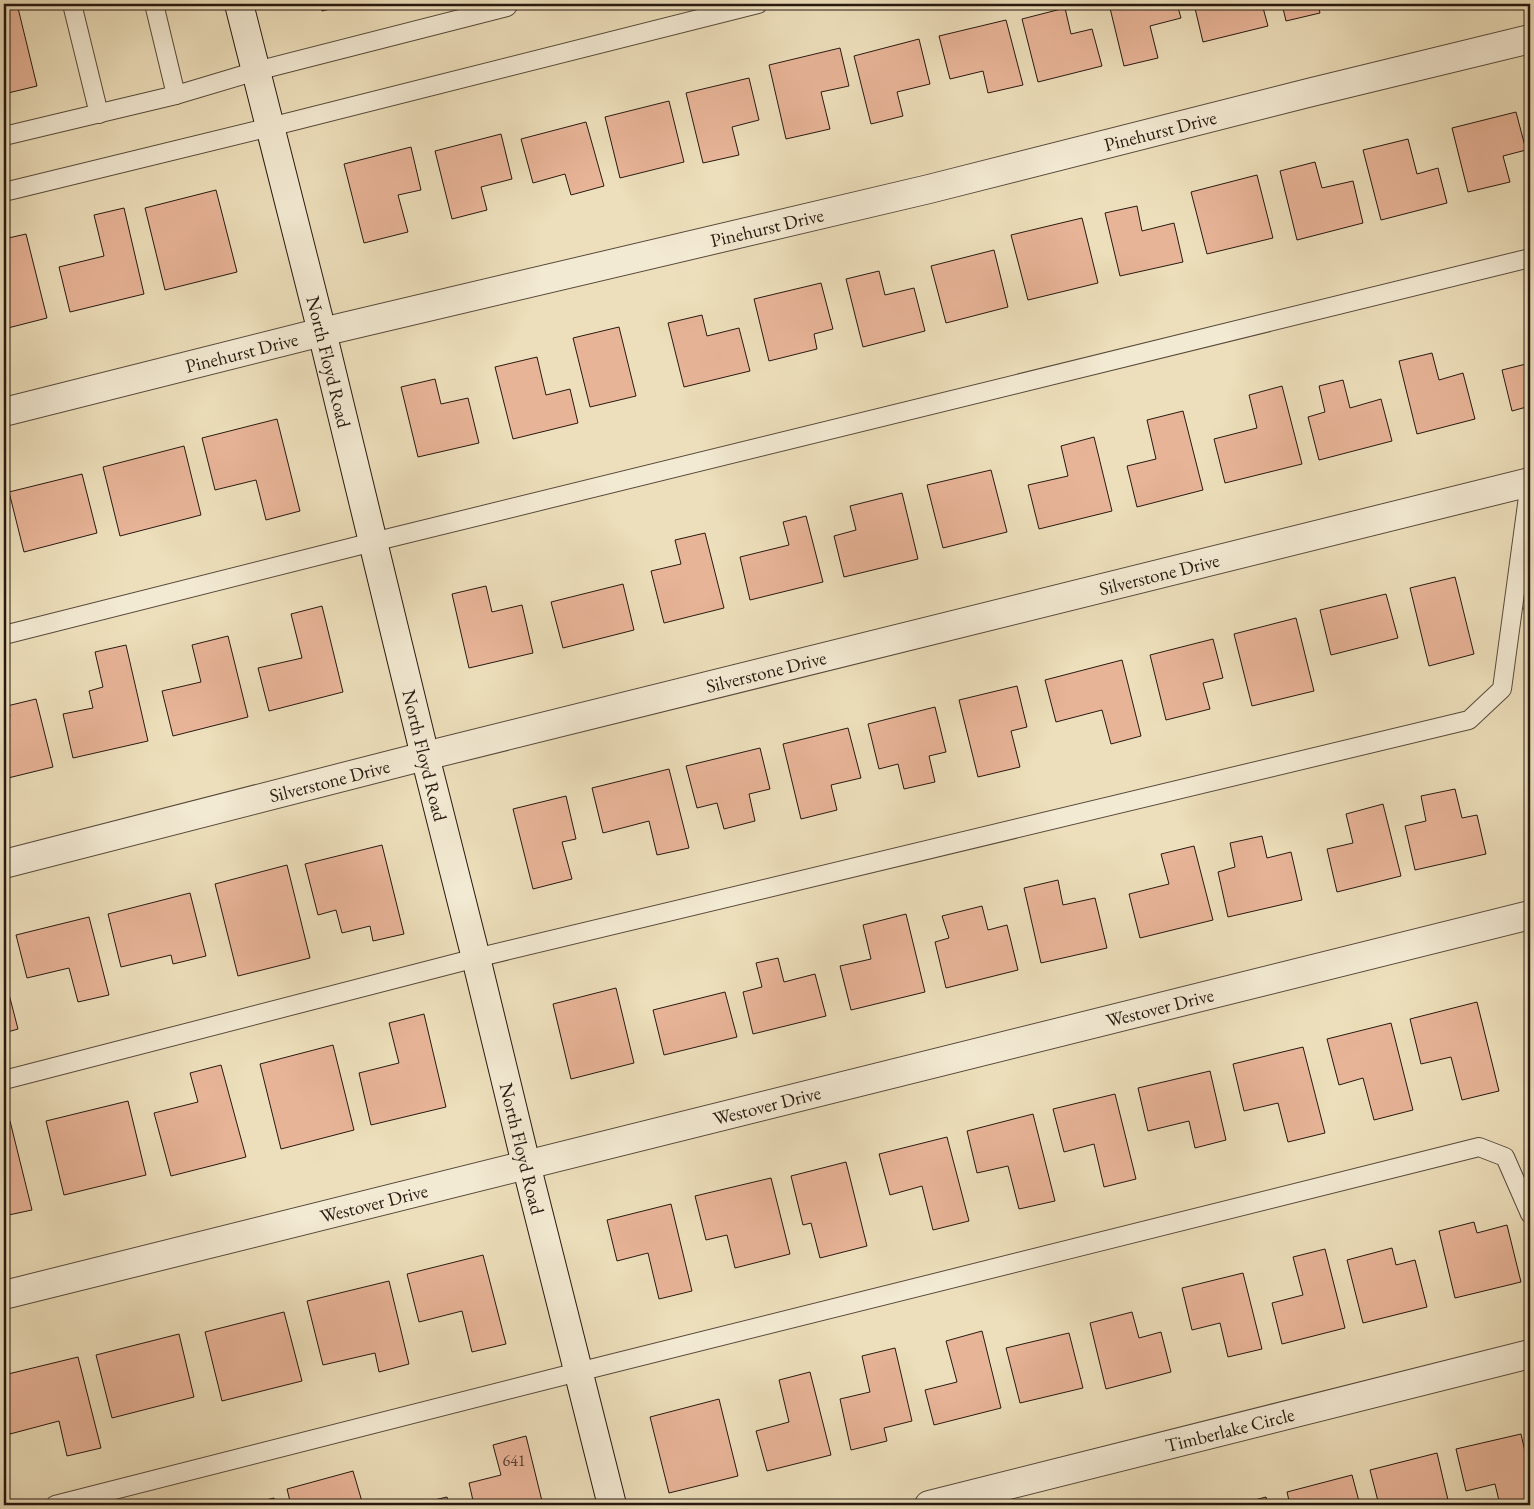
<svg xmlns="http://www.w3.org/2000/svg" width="1534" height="1509" font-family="'EB Garamond',serif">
<rect width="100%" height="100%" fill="#eddfbb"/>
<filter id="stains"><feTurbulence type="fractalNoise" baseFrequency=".004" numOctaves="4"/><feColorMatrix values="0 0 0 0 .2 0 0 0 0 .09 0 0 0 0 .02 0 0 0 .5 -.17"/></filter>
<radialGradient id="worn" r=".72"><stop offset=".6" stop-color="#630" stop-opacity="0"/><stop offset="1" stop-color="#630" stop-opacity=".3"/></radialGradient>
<g fill="#e8b498" stroke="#271910">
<polygon points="4,4 17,4 37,86 4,94"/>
<polygon points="321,4 351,4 322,11"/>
<polygon points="1109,4 1177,4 1181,18 1150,26 1158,58 1124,66"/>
<polygon points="1194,4 1262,4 1268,26 1203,42"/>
<polygon points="1282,4 1318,4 1320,13 1286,21"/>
<polygon points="1065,8 1071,34 1092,29 1102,66 1038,82 1022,19"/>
<polygon points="1006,20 1023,85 988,93 983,71 950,79 939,36"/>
<polygon points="919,39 930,84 897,92 903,116 871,124 854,56"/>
<polygon points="840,48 849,86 821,92 830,129 786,139 769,65"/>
<polygon points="749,78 759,120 732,127 739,155 703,163 686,93"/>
<polygon points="669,101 684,162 620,178 605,117"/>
<polygon points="1516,112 1526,150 1503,156 1510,182 1468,192 1452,128"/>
<polygon points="586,122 604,186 571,195 565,174 533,183 521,139"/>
<polygon points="501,134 512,179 481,187 487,210 452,219 435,151"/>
<polygon points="1408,139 1417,174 1438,168 1447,203 1381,220 1363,150"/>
<polygon points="411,147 421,190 398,195 408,232 364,243 344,164"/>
<polygon points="1315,162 1322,188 1353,181 1363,223 1297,240 1280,171"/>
<polygon points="1257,175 1273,238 1207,254 1191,192"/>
<polygon points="216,190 237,272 165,290 145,208"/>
<polygon points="1137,206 1142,231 1174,223 1183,262 1120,276 1105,213"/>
<polygon points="124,208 144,294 70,312 59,267 104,256 94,215"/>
<polygon points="1082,218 1098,283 1028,300 1011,235"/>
<polygon points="26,234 47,318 4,329 4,239"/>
<polygon points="994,250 1008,307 946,323 931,266"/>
<polygon points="879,271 885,295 914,288 925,331 863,347 846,279"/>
<polygon points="821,283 833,329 814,334 817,349 769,361 754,299"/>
<polygon points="702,315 707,336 739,328 750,371 684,387 668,323"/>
<polygon points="619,327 636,396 590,407 573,338"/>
<polygon points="1432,353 1439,380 1463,373 1475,419 1417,434 1399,361"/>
<polygon points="537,357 546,395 570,389 578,423 513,439 495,367"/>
<polygon points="1530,363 1530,406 1512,411 1502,370"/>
<polygon points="435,379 441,404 468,398 479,443 418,457 401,387"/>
<polygon points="1343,380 1350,408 1381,399 1392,441 1319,460 1308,417 1325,412 1319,386"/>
<polygon points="1282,386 1302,464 1225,483 1214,439 1257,428 1249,395"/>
<polygon points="1183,411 1203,490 1137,507 1127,466 1156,459 1147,420"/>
<polygon points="277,419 300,511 266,520 256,480 215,490 202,438"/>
<polygon points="1094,437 1112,511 1039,529 1028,485 1068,476 1061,446"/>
<polygon points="184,446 201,515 120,536 103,467"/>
<polygon points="991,470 1007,532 943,548 927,485"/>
<polygon points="82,474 97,533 24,552 9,492"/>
<polygon points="902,493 918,559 844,577 834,536 856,530 850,506"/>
<polygon points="806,516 823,582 750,600 740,557 789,545 783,522"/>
<polygon points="705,533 724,608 664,623 651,571 681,564 675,540"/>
<polygon points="1455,577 1474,654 1429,666 1410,588"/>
<polygon points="623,584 634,630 563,648 551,602"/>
<polygon points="1527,584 1530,585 1530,610 1524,610"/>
<polygon points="486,586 492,612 522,605 533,653 469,668 452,594"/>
<polygon points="1386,594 1398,638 1331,655 1320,610"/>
<polygon points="322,606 343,692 269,711 258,668 302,658 291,614"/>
<polygon points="1296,618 1314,691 1252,706 1234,634"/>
<polygon points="228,636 248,717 173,736 162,691 201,682 192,645"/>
<polygon points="1213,639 1223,678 1203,683 1210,709 1166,720 1150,655"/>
<polygon points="126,645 148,741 73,758 63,714 93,708 89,691 103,687 95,652"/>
<polygon points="1122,660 1141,736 1111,744 1102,710 1056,722 1045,680"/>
<polygon points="1017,686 1027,727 1011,731 1020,767 978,777 959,700"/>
<polygon points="36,699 53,767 4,779 4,717 10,716 7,706"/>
<polygon points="935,707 946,752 929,756 935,782 904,789 898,764 879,769 868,724"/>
<polygon points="848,728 861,778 831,785 837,810 801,819 783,744"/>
<polygon points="760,748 770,789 749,794 755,821 724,829 717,803 697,808 686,766"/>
<polygon points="669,769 689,848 657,855 649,821 603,833 592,788"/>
<polygon points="1455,789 1462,818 1477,815 1486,854 1415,870 1405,826 1426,821 1421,796"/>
<polygon points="566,796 576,839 562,842 572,879 533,889 513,809"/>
<polygon points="1383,804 1401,876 1337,892 1327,849 1353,843 1346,814"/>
<polygon points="1262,836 1267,858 1291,852 1302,900 1228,917 1218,872 1235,867 1230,843"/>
<polygon points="382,845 404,934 373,941 370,926 342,933 336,910 318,915 305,864"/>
<polygon points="1194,846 1213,920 1140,938 1129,894 1169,884 1161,854"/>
<polygon points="287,865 310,958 238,976 215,884"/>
<polygon points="1058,880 1063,905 1095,898 1107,948 1041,963 1024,888"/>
<polygon points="190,893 206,956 173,964 171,955 121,967 108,914"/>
<polygon points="982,906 988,930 1007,925 1018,970 946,988 935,942 949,938 942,916"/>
<polygon points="906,914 925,992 851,1010 840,966 871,959 863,925"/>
<polygon points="89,917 109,995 78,1002 69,968 27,978 16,935"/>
<polygon points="778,958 784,982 815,974 826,1016 753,1034 743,992 762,987 756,963"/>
<polygon points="4,975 18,1029 4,1033"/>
<polygon points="616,988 634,1063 571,1079 553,1004"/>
<polygon points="725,992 737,1037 664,1055 653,1010"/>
<polygon points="1477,1002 1499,1091 1462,1100 1451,1057 1421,1064 1410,1019"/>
<polygon points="424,1014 446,1107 371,1125 359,1073 399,1063 389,1023"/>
<polygon points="1530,1017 1530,1042 1525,1019"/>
<polygon points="1391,1023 1413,1110 1374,1120 1363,1078 1339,1085 1327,1039"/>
<polygon points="333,1045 354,1130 281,1149 260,1064"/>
<polygon points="1303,1047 1325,1133 1288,1142 1278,1103 1244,1111 1233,1064"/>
<polygon points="221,1065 246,1157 171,1176 154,1113 198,1102 190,1073"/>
<polygon points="1210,1071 1226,1140 1195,1148 1189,1121 1148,1131 1138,1088"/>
<polygon points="1115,1094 1136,1179 1104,1187 1094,1144 1064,1152 1053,1109"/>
<polygon points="128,1101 146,1175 64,1195 46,1121"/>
<polygon points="1033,1114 1055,1201 1019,1209 1008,1166 977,1173 967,1131"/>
<polygon points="10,1121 32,1210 4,1216 4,1123"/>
<polygon points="947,1137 969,1221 933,1230 922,1186 890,1195 879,1154"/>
<polygon points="846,1162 867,1246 820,1258 811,1223 803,1225 791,1176"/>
<polygon points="771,1178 790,1254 735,1268 727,1235 706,1240 695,1196"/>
<polygon points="671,1204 692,1291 659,1299 648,1253 617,1261 607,1220"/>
<polygon points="1474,1222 1477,1233 1507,1225 1521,1282 1455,1298 1439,1231"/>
<polygon points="1392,1248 1396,1265 1415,1260 1427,1307 1363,1323 1347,1260"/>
<polygon points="1325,1249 1345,1328 1282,1344 1272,1303 1303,1295 1293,1257"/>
<polygon points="483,1255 506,1344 472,1352 462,1311 419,1322 407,1274"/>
<polygon points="1243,1273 1262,1349 1228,1357 1220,1323 1192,1330 1182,1288"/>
<polygon points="389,1281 409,1364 379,1372 375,1353 323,1365 307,1301"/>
<polygon points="284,1312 302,1381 222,1401 205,1332"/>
<polygon points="1132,1312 1139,1338 1161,1332 1171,1372 1106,1389 1090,1323"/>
<polygon points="982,1331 1001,1408 934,1425 925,1390 957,1382 946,1341"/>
<polygon points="1069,1333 1083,1388 1020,1403 1006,1348"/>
<polygon points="179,1334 194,1397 112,1418 96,1355"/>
<polygon points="895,1348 912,1421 884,1428 887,1441 851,1450 840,1399 870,1392 862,1356"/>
<polygon points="78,1357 101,1448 67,1456 59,1421 10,1434 4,1407 4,1375"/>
<polygon points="810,1372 831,1455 767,1471 756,1431 789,1422 779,1380"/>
<polygon points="719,1399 738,1476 669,1493 650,1417"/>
<polygon points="1521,1434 1530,1474 1530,1505 1500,1505 1495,1484 1466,1491 1456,1449"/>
<polygon points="526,1436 543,1505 474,1505 469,1483 501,1475 493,1445"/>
<polygon points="1437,1453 1448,1500 1437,1503 1438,1505 1379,1505 1370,1470"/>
<polygon points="353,1471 363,1505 291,1505 287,1489"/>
<polygon points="1352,1475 1360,1505 1290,1505 1287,1492"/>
<polygon points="447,1497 449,1505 413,1505"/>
<polygon points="1266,1497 1268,1505 1236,1505"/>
<polygon points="274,1498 275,1505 245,1505"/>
</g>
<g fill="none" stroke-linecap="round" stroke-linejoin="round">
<defs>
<g id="lane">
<polyline points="72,4 99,114"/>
<polyline points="176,95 256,71 507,7 509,4"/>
<polyline points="4,136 176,95 154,4"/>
<polyline points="4,192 270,127 758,4"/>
<polyline points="4,635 373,542 1530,258"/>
<polyline points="4,1080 476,958 1469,720 1502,689 1530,482"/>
<polyline points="55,1505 578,1372 1479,1147 1505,1157 1530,1214"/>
</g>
<g id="street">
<path id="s1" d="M4,412L322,332L929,189L1308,93L1530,39"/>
<path id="s2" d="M4,864L425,756L1530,482"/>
<path id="s3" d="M4,1295L1530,915"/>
<path id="s4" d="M929,1505L1530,1354"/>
</g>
<g id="secondary">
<path id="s5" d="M239,4L322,332L425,756L476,958L526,1164L612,1505"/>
</g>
</defs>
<use href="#lane" stroke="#584a3b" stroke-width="20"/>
<use href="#street" stroke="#584a3b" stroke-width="30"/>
<use href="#secondary" stroke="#271910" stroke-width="30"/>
<use href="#lane" stroke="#f3ead3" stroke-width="18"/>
<use href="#street" stroke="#f3ead3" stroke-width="28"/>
<use href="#secondary" stroke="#f3ead3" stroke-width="28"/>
</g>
<g text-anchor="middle" stroke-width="5" stroke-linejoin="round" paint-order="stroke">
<g font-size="16" fill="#574032">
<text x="514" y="1466">641</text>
</g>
<g font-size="19" fill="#271910" stroke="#f3ead3">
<text dy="7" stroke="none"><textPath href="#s1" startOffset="1190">Pinehurst Drive</textPath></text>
<text dy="7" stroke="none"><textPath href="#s1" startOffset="785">Pinehurst Drive</textPath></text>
<text dy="7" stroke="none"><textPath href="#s1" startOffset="245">Pinehurst Drive</textPath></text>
<text dy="7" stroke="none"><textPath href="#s5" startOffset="369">North Floyd Road</textPath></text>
<text dy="7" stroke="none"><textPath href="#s2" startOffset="1191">Silverstone Drive</textPath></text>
<text dy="7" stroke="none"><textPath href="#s2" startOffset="786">Silverstone Drive</textPath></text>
<text dy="7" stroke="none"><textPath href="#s5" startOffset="774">North Floyd Road</textPath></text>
<text dy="7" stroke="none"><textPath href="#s2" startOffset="336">Silverstone Drive</textPath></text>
<text dy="7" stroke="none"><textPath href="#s3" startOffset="1191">Westover Drive</textPath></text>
<text dy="7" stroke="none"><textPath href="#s3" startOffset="786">Westover Drive</textPath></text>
<text dy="7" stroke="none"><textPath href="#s5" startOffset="1179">North Floyd Road</textPath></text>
<text dy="7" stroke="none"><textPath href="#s3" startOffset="381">Westover Drive</textPath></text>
<text dy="7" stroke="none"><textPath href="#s4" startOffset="310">Timberlake Circle</textPath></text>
</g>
</g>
<rect width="1534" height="1509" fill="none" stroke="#eddfbb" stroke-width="20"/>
<rect x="5" y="5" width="1524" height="1499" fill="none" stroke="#271910" stroke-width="2.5"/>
<rect x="10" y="10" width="1514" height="1489" fill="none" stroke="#271910"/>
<rect width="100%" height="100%" filter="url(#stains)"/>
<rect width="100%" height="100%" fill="url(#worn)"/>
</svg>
